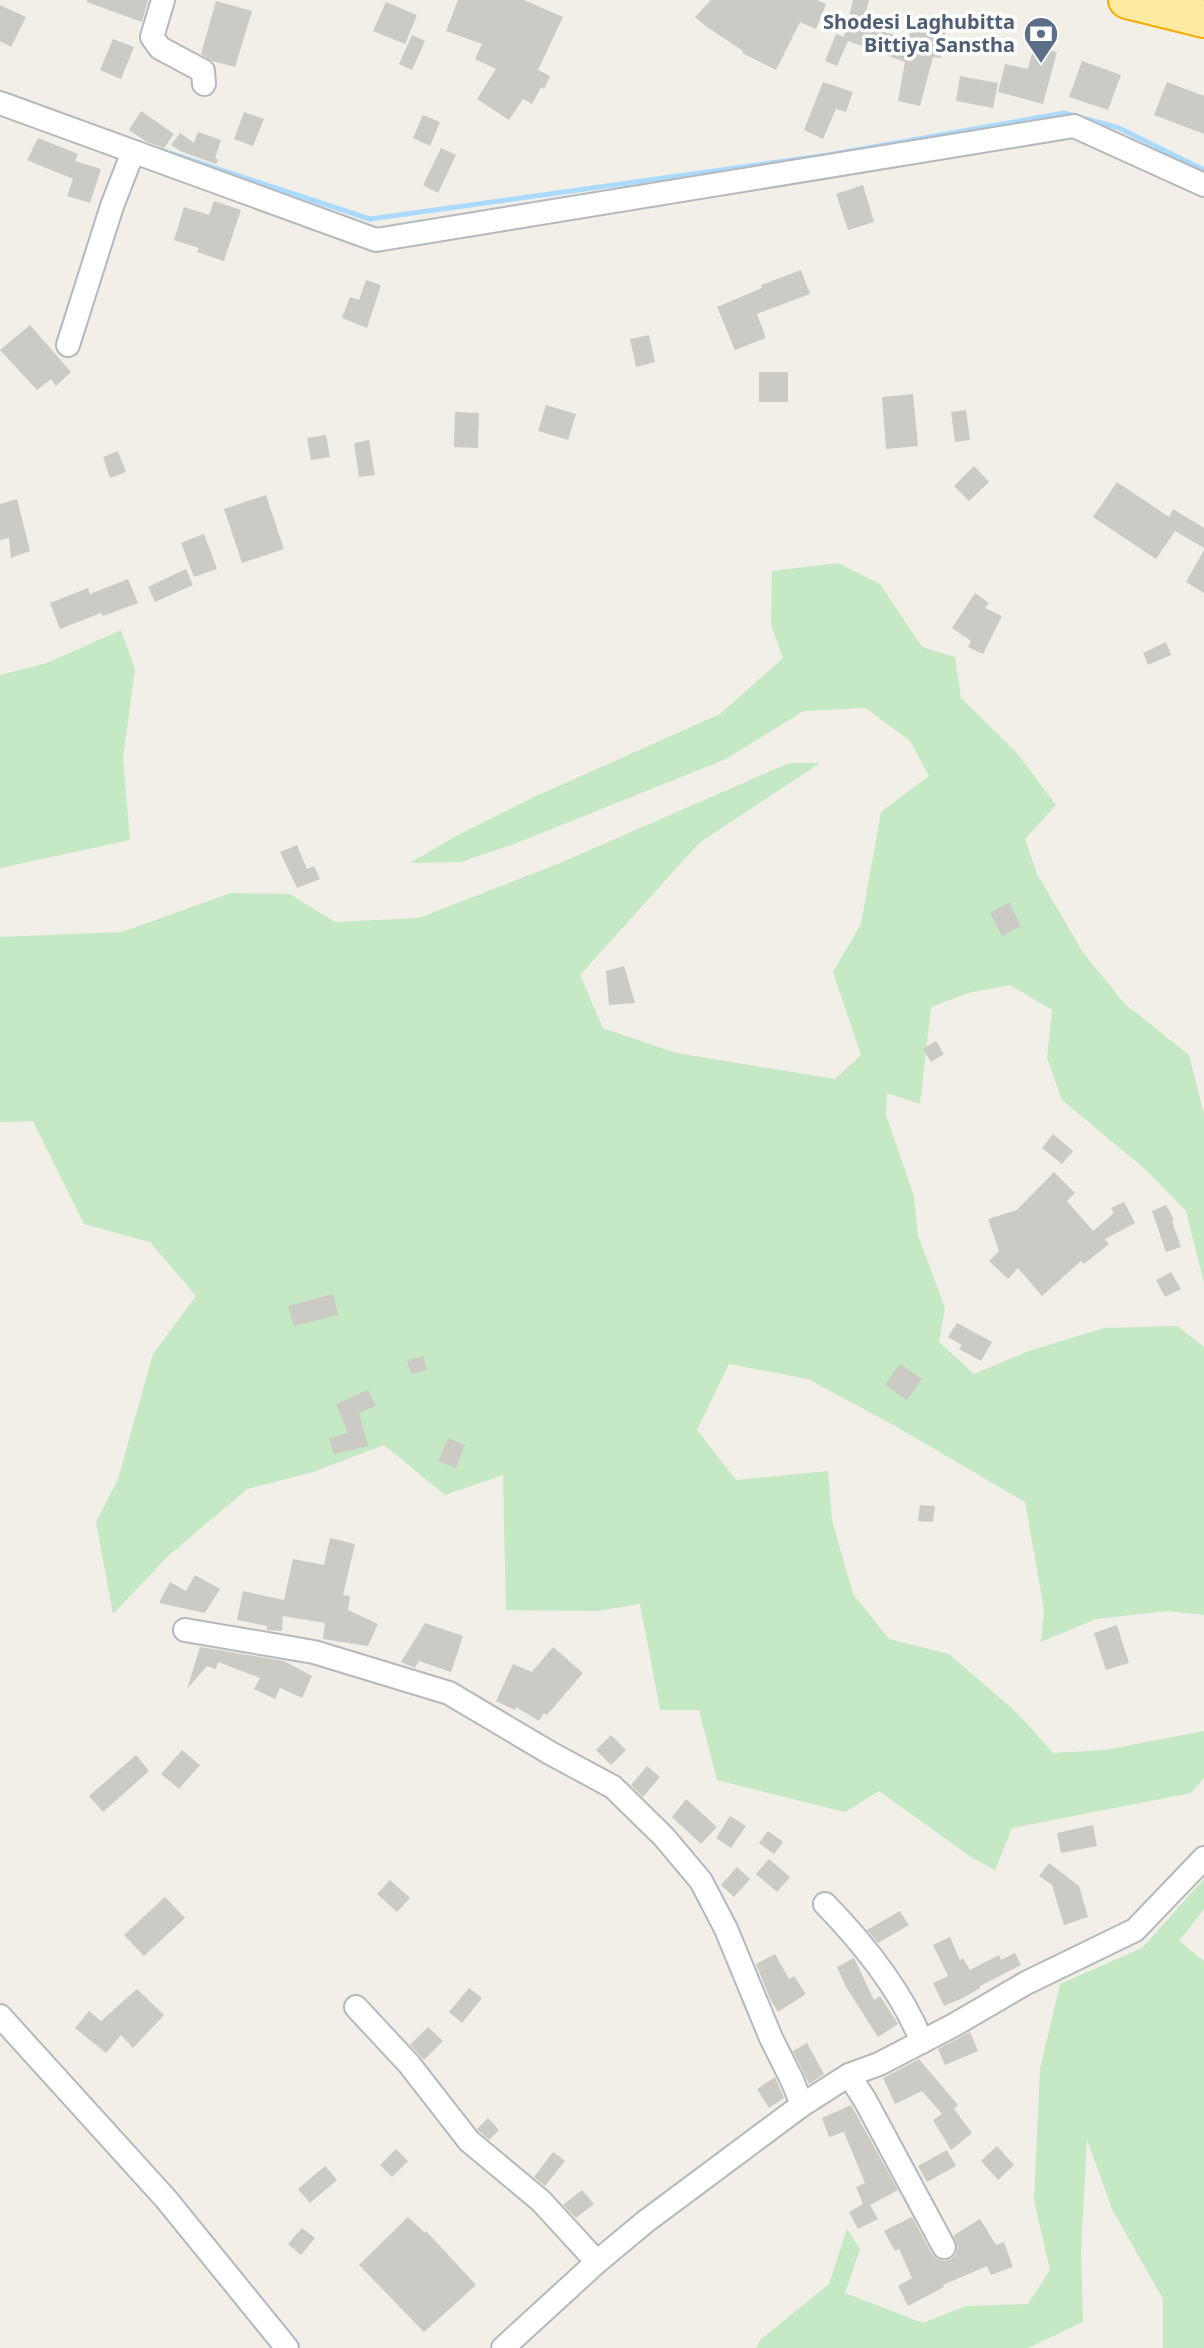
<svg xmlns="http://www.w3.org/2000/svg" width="1204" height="2348" font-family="'Noto Sans',sans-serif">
<rect width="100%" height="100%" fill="#f1efe8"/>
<g fill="#c5e8c5">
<polygon points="838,563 880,584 922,647 955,657 961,698 1016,752 1056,805 1025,839 1037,874 1084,954 1125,1004 1189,1055 1204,1114 1204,1283 1186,1211 1146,1170 1062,1100 1047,1058 1052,1010 1010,985 968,993 931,1007 920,1104 887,1093 886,1115 914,1196 918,1235 945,1308 939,1342 974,1374 1026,1352 1104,1328 1177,1326 1204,1347 1204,1615 1167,1611 1096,1619 1041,1642 1044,1609 1025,1502 897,1427 808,1379 729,1364 697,1430 736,1480 828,1471 832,1520 853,1594 889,1639 949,1654 1017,1713 1053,1753 1105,1750 1204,1731 1204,1778 1191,1793 1012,1828 995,1870 971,1857 879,1791 845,1812 717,1780 699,1710 660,1710 640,1604 597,1611 506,1610 503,1475 445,1495 384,1445 313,1472 247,1489 167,1557 113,1614 96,1522 118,1479 153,1354 196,1296 150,1242 84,1224 33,1121 0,1122 0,937 122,932 231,893 290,894 335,922 419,918 560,863 789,763 820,763 699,843 580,975 603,1028 676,1053 835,1079 861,1055 833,972 861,924 881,812 929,776 910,741 866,708 804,711 726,759 514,844 461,862 410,863 456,836 534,797 720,714 783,658 771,625 772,571"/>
<polygon points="121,630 135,669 123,758 130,840 0,868 0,675 47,663"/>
<polygon points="1204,1879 1204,1909 1179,1941 1204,1961 1204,2348 1163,2348 1163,2299 1113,2211 1087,2140 1081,2250 1083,2322 1028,2348 756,2348 760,2340 829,2284 847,2229 860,2249 845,2293 923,2323 966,2306 1028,2304 1050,2270 1034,2200 1040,2069 1060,1984 1142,1948"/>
</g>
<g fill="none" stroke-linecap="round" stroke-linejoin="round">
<polyline stroke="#aadaff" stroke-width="5" points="160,150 370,219 828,155 1064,113 1119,128 1204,170"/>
</g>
<g fill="#cccac5">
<polygon points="87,0 148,0 142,22 87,2"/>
<polygon points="458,0 524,0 563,17 538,70 550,76 544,89 541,87 532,104 523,99 509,120 477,99 496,69 475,59 482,44 446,31"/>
<polygon points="711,0 817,0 826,4 816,29 800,22 776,70 742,53 743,51 707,27 695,17"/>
<polygon points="853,0 869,0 863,24 909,40 912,23 946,29 941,58 933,57 920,106 898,101 905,62 848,41 837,66 825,61 836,34 844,37"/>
<polygon points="216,1 252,11 235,67 212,61 201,54"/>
<polygon points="386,2 417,15 405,44 373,31"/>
<polygon points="0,5 26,17 11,47 0,41"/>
<polygon points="412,35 425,41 412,70 399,64"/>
<polygon points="113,39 134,47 121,79 100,70"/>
<polygon points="1034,46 1057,52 1043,104 998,92 1005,64 1028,69"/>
<polygon points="1082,61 1121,75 1108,110 1069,97"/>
<polygon points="960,76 998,83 993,108 956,101"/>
<polygon points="823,82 853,92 846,112 836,109 823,139 804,130"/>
<polygon points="1167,82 1204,96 1204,134 1154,115"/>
<polygon points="141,111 174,134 164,148 147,142 129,130"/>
<polygon points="244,112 264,119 253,146 234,139"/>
<polygon points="423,115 440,122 430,146 413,138"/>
<polygon points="198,132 221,140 215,158 218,160 216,164 180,151 171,145 180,133 194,143"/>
<polygon points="38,138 78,154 75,161 101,169 90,203 67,196 73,179 27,160"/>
<polygon points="441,148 456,155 438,193 423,185"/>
<polygon points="863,185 874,222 848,230 836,194"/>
<polygon points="214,201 241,210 224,261 197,252 199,248 174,240 184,207 209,215"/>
<polygon points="801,270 810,294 757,314 766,338 735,350 717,307 762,288 761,285"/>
<polygon points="366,280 381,285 367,328 342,318 350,297 359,300"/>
<polygon points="30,325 71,372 56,386 51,379 37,390 0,350"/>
<polygon points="649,335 655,362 636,367 630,339"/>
<rect x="759" y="372" width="29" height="30"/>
<polygon points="913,394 918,446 886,449 882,397"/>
<polygon points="546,405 576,414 568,440 538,431"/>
<polygon points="966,410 970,440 955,442 951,412"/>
<polygon points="455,412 479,413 478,448 454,447"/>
<polygon points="326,435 330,457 311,460 307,438"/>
<polygon points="369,440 375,475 359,477 354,443"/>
<polygon points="118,451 126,472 110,478 103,457"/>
<polygon points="974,466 989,482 969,501 954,486"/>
<polygon points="1117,482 1169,517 1173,509 1204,528 1204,548 1175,531 1156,559 1093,517"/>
<polygon points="266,495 284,549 242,563 224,509"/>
<polygon points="17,499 30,551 11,558 9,538 0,540 0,504"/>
<polygon points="204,534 217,569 194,577 181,543"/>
<polygon points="1204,550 1204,593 1186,582"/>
<polygon points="186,569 193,585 155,602 148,587"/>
<polygon points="128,579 138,603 103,616 101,613 60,629 50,603 88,588 90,594"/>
<polygon points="975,593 989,603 985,608 1002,616 983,654 968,647 971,641 952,628"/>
<polygon points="1166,642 1171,655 1148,665 1143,653"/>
<polygon points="297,845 307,869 314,866 320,879 297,888 280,852"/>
<polygon points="1009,902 1021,926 1002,936 990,913"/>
<polygon points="624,966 635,1003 609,1005 606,971"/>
<polygon points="936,1041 944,1054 931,1062 923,1049"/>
<polygon points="1053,1134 1073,1151 1062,1164 1042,1148"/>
<polygon points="1054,1172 1075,1193 1067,1201 1093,1231 1114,1213 1111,1208 1124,1202 1135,1223 1105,1239 1109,1244 1084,1264 1081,1261 1042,1296 1018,1268 1008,1279 989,1261 999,1251 988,1219 1017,1210"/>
<polygon points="1166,1205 1174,1220 1172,1221 1181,1247 1166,1252 1152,1211"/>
<polygon points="1171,1272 1181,1289 1165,1297 1156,1280"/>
<polygon points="333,1294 338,1315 294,1326 288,1306"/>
<polygon points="957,1323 992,1342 981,1361 959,1349 962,1345 948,1337"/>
<polygon points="423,1356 427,1370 411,1374 407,1360"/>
<polygon points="900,1364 922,1379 907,1400 885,1385"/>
<polygon points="368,1390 376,1406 359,1413 368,1446 334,1454 329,1438 348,1433 336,1404"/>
<polygon points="448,1438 465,1445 456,1468 438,1461"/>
<polygon points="920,1505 935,1506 933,1522 918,1521"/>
<polygon points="330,1538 355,1544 343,1595 350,1596 348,1610 378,1624 368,1646 323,1639 325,1623 283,1616 282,1631 267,1630 267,1626 237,1620 243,1591 284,1600 293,1559 324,1565"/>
<polygon points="195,1575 220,1589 205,1613 159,1603 170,1582 186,1591"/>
<polygon points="425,1623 463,1636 451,1672 419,1661 415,1668 401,1662"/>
<polygon points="1117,1625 1129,1663 1106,1670 1094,1633"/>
<polygon points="200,1647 284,1661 312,1676 302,1698 280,1688 275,1699 254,1689 260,1678 218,1662 216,1669 207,1666 187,1689"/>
<polygon points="553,1647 583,1673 547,1715 544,1713 539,1721 516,1707 515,1710 496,1701 513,1664 532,1672"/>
<polygon points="611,1735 626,1750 611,1765 596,1750"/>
<polygon points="182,1750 200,1765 179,1789 161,1774"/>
<polygon points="136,1755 149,1771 103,1812 89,1796"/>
<polygon points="647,1766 660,1777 643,1797 631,1785"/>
<polygon points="686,1799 717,1827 701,1844 672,1817"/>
<polygon points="730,1816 746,1826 731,1848 716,1838"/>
<polygon points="1093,1825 1097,1846 1061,1853 1057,1833"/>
<polygon points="768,1831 783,1842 774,1854 759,1843"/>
<polygon points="769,1859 790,1877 777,1892 756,1874"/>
<polygon points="1049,1863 1079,1886 1088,1917 1064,1925 1052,1885 1039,1876"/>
<polygon points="737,1867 750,1879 734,1897 721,1885"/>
<polygon points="390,1880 410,1898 397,1912 377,1894"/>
<polygon points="165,1897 185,1918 144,1956 124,1935"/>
<polygon points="900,1911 909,1925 878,1943 867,1930"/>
<polygon points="950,1937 960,1960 963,1958 970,1970 999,1955 1001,1960 1015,1953 1021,1965 980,1986 980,1988 965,1997 944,2006 933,1983 948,1976 933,1945"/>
<polygon points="775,1954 789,1979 794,1976 806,1994 778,2012 770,1999 756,1964"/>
<polygon points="854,1958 874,2000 880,1996 898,2024 878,2037 846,1987 837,1967"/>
<polygon points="469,1988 482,1998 462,2023 449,2012"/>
<polygon points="137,1989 164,2015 133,2048 121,2035 106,2053 75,2028 89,2011 101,2021"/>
<polygon points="428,2027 443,2041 424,2060 410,2045"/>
<polygon points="970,2032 978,2051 945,2065 938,2049"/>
<polygon points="807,2043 824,2074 809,2084 793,2051"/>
<polygon points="919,2059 958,2105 954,2109 972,2133 951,2150 933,2120 942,2114 922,2091 895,2104 883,2078"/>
<polygon points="775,2077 784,2098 769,2108 757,2089"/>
<polygon points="851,2105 898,2190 870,2205 878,2219 858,2229 849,2212 863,2204 856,2187 865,2183 844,2132 829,2137 822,2118"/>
<polygon points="488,2118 499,2130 489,2140 477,2129"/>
<polygon points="997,2146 1014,2165 998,2180 981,2161"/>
<polygon points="396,2149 408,2161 392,2177 380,2165"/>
<polygon points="947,2150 956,2166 927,2182 918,2166"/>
<polygon points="553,2152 565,2161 545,2186 534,2177"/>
<polygon points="325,2166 337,2180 310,2203 298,2189"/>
<polygon points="582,2190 594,2204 576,2218 563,2205"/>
<polygon points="408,2217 425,2233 426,2231 476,2285 424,2332 359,2265"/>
<polygon points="912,2217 932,2254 937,2259 944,2261 951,2259 956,2254 958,2247 954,2235 980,2219 996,2245 1004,2242 1013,2267 991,2275 987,2266 943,2285 944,2287 908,2306 898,2286 912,2278 899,2249 895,2251 884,2231"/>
<polygon points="302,2228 315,2238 301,2255 288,2244"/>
</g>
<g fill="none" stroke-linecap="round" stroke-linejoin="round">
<defs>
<g id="minor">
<polyline points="163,0 152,37 160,48 203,71 204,84"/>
<polyline points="0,103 376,240 1074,126 1204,185"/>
<polyline points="68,345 112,206 133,152"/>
<polyline points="185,1630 314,1652 449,1693 550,1753 613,1787 664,1837 701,1881 726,1929 771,2038 792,2080 802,2105"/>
<path d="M825,1904C864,1944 901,1990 922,2042"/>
<polyline points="356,2007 409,2064 469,2141 541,2201 597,2262"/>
<polyline points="0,2016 166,2199 287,2348"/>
<polyline points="849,2075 865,2100 944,2247"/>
<polyline points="503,2348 597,2262 645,2222 802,2105 849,2075 879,2064 954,2025 1026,1983 1135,1930 1204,1858"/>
</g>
<polyline id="trunk" points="1127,0 1204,19"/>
</defs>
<use href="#minor" stroke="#b5b8bc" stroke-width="26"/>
<use href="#trunk" stroke="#f9ab00" stroke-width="40"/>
<use href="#minor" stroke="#fff" stroke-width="22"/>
<use href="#trunk" stroke="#feeaa1" stroke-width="36"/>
</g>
<defs>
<symbol id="bank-pin" viewBox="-11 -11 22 30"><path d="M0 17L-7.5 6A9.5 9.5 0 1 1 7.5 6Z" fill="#5c6f8a" stroke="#fff"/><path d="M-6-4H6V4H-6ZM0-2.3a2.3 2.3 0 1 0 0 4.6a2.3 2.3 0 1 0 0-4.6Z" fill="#fff"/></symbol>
</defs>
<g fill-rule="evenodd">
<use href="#bank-pin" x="1021" y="14" width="40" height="54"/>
</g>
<g text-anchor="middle" stroke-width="7" stroke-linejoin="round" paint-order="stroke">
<g font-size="20" font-weight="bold" fill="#4e5e75" stroke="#fff" text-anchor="end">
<text x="1015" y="29">Shodesi Laghubitta<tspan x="1015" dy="23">Bittiya Sanstha</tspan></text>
</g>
</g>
</svg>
